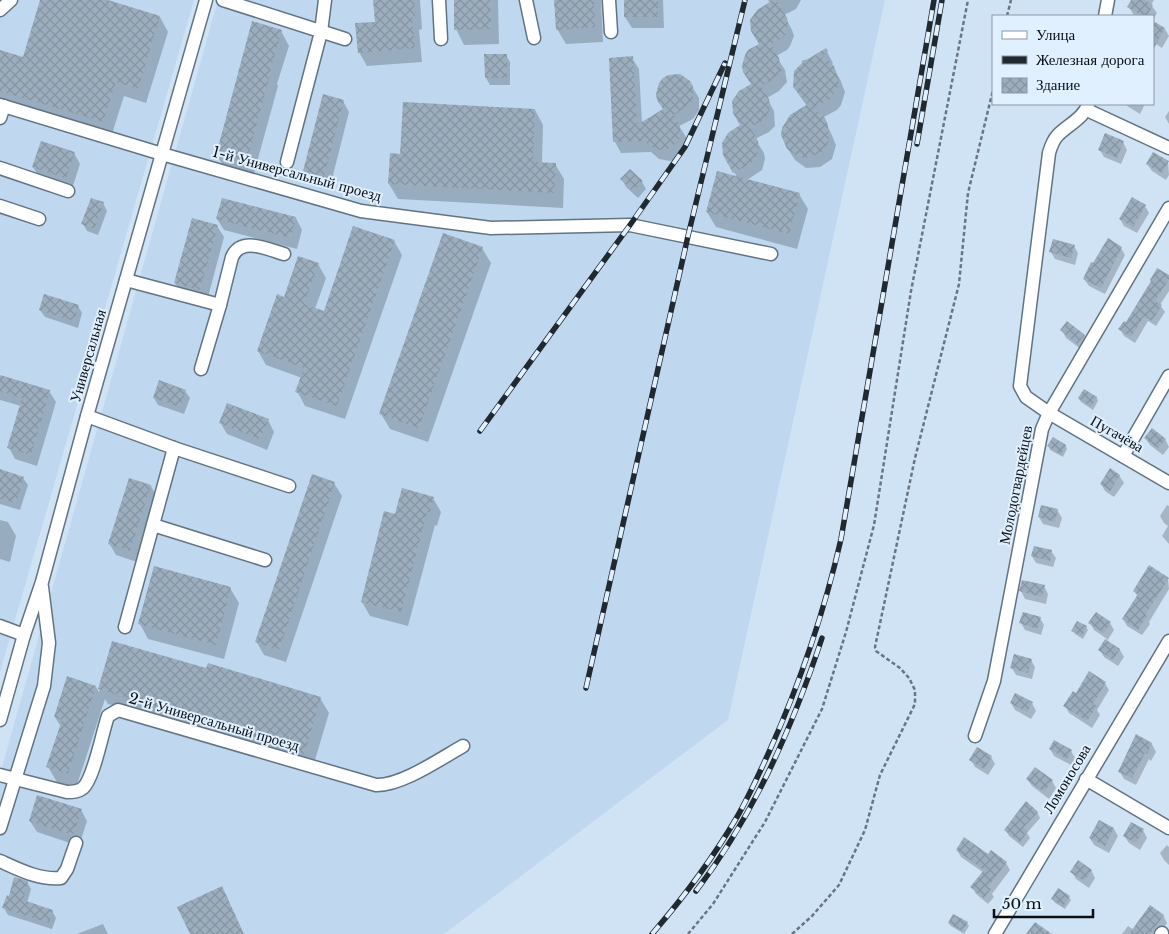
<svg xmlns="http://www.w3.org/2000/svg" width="1169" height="934" font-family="'Libre Baskerville',serif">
<defs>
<pattern id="building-cross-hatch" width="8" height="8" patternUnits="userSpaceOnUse" patternTransform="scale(1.25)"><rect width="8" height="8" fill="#9caebe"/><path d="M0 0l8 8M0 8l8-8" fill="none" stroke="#8594a2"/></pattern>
</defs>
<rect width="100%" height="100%" fill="#d0e3f5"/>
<g fill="#bfd8ef">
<polygon points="0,0 194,0 0,672"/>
<polygon points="218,0 885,0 728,720 444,934 0,934 0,774"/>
</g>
<g fill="#0003">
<polygon points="41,0 104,0 160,17 168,32 146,103 124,96 111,137 0,102 0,51 24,59"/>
<polygon points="374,0 420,0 422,29 419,30 422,62 367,66 359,52 376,23"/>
<polygon points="455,0 498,0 499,44 464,45 456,29"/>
<polygon points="555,0 601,0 603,42 566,44 557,29"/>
<polygon points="625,0 663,0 664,28 632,28 625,17"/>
<polygon points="768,0 801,0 796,9 784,15 792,30 794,36 790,46 787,50 776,56 785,70 787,82 779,91 767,98 774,111 775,126 769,132 755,139 764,153 765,159 762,170 747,180 799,194 808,209 797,249 716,227 707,212 737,177 724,154 742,126 770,3"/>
<polygon points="1133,0 1154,0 1151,5 1157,13 1153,20 1153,16 1137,16 1133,14 1129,7"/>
<polygon points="1153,22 1165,29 1169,36 1162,48 1153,42"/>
<polygon points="281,31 289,46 277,84 278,86 253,177 225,169 217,155"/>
<polygon points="826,50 833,63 831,65 840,79 845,92 841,105 837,110 822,118 830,131 836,145 832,159 820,167 806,168 795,160 788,149 807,106 794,88 795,72 804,63 803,62"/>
<polygon points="506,55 510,62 510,85 490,85 486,78"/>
<polygon points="632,58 639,69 642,123 664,110 689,82 699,98 699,110 693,119 679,126 686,137 686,149 680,158 670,161 659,159 651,152 621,153 615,142 610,59"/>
<polygon points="343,101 349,112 330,187 310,182 304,171"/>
<polygon points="1124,104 1145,104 1140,114"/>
<polygon points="535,110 543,125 542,163 555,164 564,179 563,208 398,199 389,184 402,155"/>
<polygon points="1169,111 1169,124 1165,117"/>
<polygon points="1123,142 1127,150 1121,164 1104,157 1100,150"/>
<polygon points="74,153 80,164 72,189 40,178 33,167"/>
<polygon points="1168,162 1169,175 1166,180 1152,171 1147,164"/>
<polygon points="622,179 642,182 646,189 638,198 626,187"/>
<polygon points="103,203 107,211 98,235 87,231 83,224"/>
<polygon points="1145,206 1149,213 1137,233 1124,226 1120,219"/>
<polygon points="296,218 302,230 297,249 224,230 217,219"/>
<polygon points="217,226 224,237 207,301 182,294 175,283"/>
<polygon points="394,241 402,255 345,419 305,406 297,391 302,378 266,365 258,351 285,298 318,264 326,278 315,309 324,312"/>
<polygon points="1074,246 1078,253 1075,265 1055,259 1051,252"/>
<polygon points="482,248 491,263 428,442 390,429 381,414"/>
<polygon points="1121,248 1125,255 1105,294 1089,286 1084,279 1093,265"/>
<polygon points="1169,277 1169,291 1160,305 1165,312 1156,326 1148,321 1135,343 1124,336 1120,329"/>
<polygon points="78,306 82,313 78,328 45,317 40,310"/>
<polygon points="1062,330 1084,335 1088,343 1082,350 1066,338"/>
<polygon points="0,376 49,391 56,402 37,466 15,459 9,448 21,406 0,400"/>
<polygon points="1085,390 1097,398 1098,401 1093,410 1081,402 1079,399"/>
<polygon points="185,391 190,398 184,414 158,405 154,398"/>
<polygon points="268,420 274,432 267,450 227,434 220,422"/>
<polygon points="1145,438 1165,439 1169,447 1163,455 1150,445"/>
<polygon points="1053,439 1066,446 1067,449 1063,457 1050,450 1049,447"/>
<polygon points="0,475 23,478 28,485 20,510 0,504"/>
<polygon points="1119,475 1124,483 1114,497 1105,491 1101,484"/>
<polygon points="130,480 151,486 157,498 137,562 116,555 109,543"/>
<polygon points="334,483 342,496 286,662 264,655 256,641"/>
<polygon points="433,498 441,512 437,526 435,525 408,626 370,616 362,602 396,515"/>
<polygon points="1167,505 1169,506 1169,544 1162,536 1168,526 1164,523 1160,516"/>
<polygon points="1057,510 1062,518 1059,528 1043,524 1039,517"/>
<polygon points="0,520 8,522 16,536 10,562 0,559"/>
<polygon points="1051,551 1056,558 1053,567 1036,563 1032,556"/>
<polygon points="1168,579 1169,589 1149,622 1150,624 1142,635 1127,626 1123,619 1138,597 1134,591"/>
<polygon points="1044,586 1048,594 1046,604 1025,599 1021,591"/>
<polygon points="230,588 239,603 224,659 148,639 140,624"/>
<polygon points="1040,618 1044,625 1041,635 1025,630 1021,623"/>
<polygon points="1090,623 1110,623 1114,630 1107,641 1120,650 1124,657 1118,666 1104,657 1100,650 1107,639 1094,630"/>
<polygon points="1086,627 1088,630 1083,639 1075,634 1073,631"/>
<polygon points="113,643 207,670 320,698 329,713 312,770 197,730 108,704 105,699 76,788 57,782 48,767 61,727 55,717 96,687 99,692"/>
<polygon points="1031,660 1035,667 1032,679 1016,675 1012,668"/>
<polygon points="1105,683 1109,690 1097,710 1100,715 1092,728 1069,713 1065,706"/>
<polygon points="1011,703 1032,703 1036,711 1031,719 1015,710"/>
<polygon points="1137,736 1152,744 1156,752 1151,761 1149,759 1136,785 1124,779 1120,772"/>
<polygon points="1050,749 1071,751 1075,758 1071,765 1054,756"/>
<polygon points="991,757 995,764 988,775 975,767 971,760"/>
<polygon points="1027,779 1052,781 1056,788 1049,799 1032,786"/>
<polygon points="81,810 87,821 79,846 37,832 30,821"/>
<polygon points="1037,812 1040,818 1027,833 1030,838 1023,847 1009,836 1006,830"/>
<polygon points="1099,821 1114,829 1118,836 1109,853 1094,845 1090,838"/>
<polygon points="1143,830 1147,838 1140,850 1129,843 1124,836"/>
<polygon points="1167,845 1169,847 1169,865 1164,860 1160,853"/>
<polygon points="957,850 989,856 992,852 1006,863 1010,870 992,894 994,897 988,904 976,894 972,887 984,873 961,857"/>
<polygon points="1091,870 1095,878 1089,888 1076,879 1072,872"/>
<polygon points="27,882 31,889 27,903 52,911 56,918 52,929 8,915 4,908 10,897"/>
<polygon points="1069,897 1071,900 1065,909 1054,902 1053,899"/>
<polygon points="1163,915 1167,923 1159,934 1122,934 1128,926 1134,930"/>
<polygon points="949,923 967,923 969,926 964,934 951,926"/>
<polygon points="103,924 108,934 77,934"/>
</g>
<g fill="url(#building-cross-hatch)">
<polygon points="40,0 108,0 160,16 138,89 116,82 103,122 0,91 0,50 23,57"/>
<polygon points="373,0 414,0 415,16 412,16 415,48 358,53 355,23 375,22"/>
<polygon points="454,0 490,0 491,29 454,30"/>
<polygon points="554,0 594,0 595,27 556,30"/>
<rect x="624" y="0" width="34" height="17"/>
<polygon points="773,0 776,0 787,18 788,23 785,35 780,39 771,44 779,58 781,71 772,80 761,86 769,99 770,105 769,114 763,121 750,127 758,141 759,147 756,158 752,163 733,173 723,155 722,143 728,133 740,125 733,113 732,101 739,91 751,84 743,72 742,66 745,55 748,50 759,44 751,31 750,20 757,10"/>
<polygon points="1131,0 1145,0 1153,5 1147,16 1143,16 1127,7"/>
<polygon points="252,21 282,30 270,71 271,71 246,163 216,155"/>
<polygon points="1153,21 1165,28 1153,50"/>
<polygon points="826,48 828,51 821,58 829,61 834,66 839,80 838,87 830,99 813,108 825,118 828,125 829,140 826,147 820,153 806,158 799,157 787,149 781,135 782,128 790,115 808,104 797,92 803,77 793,88 794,71 803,62 801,61 808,59"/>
<polygon points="484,54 507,54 507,78 485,78"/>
<polygon points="633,56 637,125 663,109 657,100 656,94 659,83 663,78 668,75 680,74 690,81 693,86 693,98 691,103 674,115 680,125 680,137 678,142 668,149 657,150 644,141 613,142 609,58"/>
<polygon points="323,94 344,100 324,177 303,171"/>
<polygon points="403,102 535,109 533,162 556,163 554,193 388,184 390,153 400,154"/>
<polygon points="1105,133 1124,141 1117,158 1098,150"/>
<polygon points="41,141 75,152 66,178 32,167"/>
<polygon points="1153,152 1169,161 1162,173 1146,164"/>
<polygon points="630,169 643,181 633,191 620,179"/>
<polygon points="717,171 800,193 789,234 706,212"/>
<polygon points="1132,197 1146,205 1133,227 1119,219"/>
<polygon points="91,198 104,202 94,229 81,224"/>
<polygon points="222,198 296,217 291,238 216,219"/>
<polygon points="192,218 218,225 200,290 174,283"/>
<polygon points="353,226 395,240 337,406 295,392 304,368 257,351 277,294 284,297 298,256 319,263 304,304 324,311"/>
<polygon points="443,233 483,247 419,428 379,414"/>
<polygon points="1108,238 1122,247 1101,288 1083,279 1091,262 1093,263"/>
<polygon points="1053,239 1075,245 1071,258 1049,252"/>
<polygon points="1157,268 1169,275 1169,279 1155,301 1162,305 1152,321 1144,316 1131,337 1118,329 1124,321 1126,322 1151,281 1150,280"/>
<polygon points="44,294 79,305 74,321 39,310"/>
<polygon points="1067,321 1085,335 1077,344 1060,330"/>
<polygon points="0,375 50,390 31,455 7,448 22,398 0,391"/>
<polygon points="159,380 186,390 180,407 153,398"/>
<polygon points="1084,389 1097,397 1091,407 1078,398"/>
<polygon points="227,403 269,419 260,439 219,423"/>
<polygon points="1152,428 1166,439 1158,448 1144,438"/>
<polygon points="1053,437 1066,445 1061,455 1047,446"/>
<polygon points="1110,468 1120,475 1110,491 1100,484"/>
<polygon points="0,469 24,477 16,503 0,499"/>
<polygon points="312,474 335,482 279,650 255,642"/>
<polygon points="129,478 151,485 130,551 108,544"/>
<polygon points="402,488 434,497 430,512 427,512 401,612 361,602 384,511 395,514"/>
<polygon points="1041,505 1058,509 1055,522 1038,517"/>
<polygon points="1034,546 1052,550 1050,561 1031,556"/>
<polygon points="1149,565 1169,578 1145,615 1147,616 1138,630 1122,619 1138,594 1133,591"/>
<polygon points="154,566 231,587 216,645 138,624"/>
<polygon points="1022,580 1045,585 1042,597 1019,591"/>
<polygon points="1023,612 1041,617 1037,629 1019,623"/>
<polygon points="1096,612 1111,622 1104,633 1088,623"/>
<polygon points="1077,621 1087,626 1082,636 1071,631"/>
<polygon points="1105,639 1120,649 1113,660 1098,650"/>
<polygon points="112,641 206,668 208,663 321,697 304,755 191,722 192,717 98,689"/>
<polygon points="1014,654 1032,659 1028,673 1010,668"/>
<polygon points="1089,671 1106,682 1093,704 1097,706 1087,721 1063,706 1073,691 1076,693"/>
<polygon points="67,676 96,686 68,774 46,767 62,720 54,717"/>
<polygon points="1015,693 1033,702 1027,712 1010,703"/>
<polygon points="1136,734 1152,743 1147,754 1145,753 1132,778 1118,772"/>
<polygon points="1054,740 1072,750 1067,759 1049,749"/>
<polygon points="977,747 992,756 984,769 969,760"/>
<polygon points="1035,767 1053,780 1044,792 1026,779"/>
<polygon points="37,795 82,809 73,835 29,821"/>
<polygon points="1026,801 1038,812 1023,828 1028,831 1020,842 1004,830"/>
<polygon points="1099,820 1114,828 1105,846 1089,838"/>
<polygon points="1131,822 1144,829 1136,843 1123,836"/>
<polygon points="964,837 988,854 991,850 1007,862 988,887 991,889 984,898 970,887 984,870 956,850"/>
<polygon points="1078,860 1092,870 1084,881 1070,872"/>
<polygon points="14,877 28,881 23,900 53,910 49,923 2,908 7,895 9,896"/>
<polygon points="222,886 244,934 190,934 177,907"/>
<polygon points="1058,888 1070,896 1063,907 1051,899"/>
<polygon points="1150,905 1164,915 1150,934 1129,934"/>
<polygon points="953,914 968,922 962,931 948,923"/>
<polygon points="1035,922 1052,934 1026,934"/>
</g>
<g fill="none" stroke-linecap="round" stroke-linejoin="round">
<defs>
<g id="minor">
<polyline points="223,0 345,39"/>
<polyline points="439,0 441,39"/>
<polyline points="526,0 534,38"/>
<polyline points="609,0 611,32"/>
<polyline points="0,10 11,0"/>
<polyline points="1105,16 1108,0"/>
<path d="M1088,104C1085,117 1068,125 1058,135C1053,140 1051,146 1049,153L1020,386L1026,397L1049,413L1169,483"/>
<polyline points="0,105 162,154 361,211 491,228 630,225 771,254"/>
<polyline points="1087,110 1169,148"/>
<polyline points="0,118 4,106"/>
<polyline points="287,162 321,32 325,0"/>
<polyline points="0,168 68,191"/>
<polyline points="0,206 39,219"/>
<path d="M126,280L220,305L232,257C241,236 267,249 284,254"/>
<polyline points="201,369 220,305"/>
<polyline points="87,416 174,448"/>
<polyline points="1123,456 1169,376"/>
<polyline points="153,525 265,560"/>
<polyline points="0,626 24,635"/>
<polyline points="125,627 174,448 289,486"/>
<polyline points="0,720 24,635 42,582 87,416 206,0"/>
<polyline points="975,736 994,681 1042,429 1049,413 1169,208"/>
<path d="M0,775L67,792C73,792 78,792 83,788C94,778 102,733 108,716L118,710L376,785C401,786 440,759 463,746"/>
<polyline points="1086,779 1169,828"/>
<polyline points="0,828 44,686 49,643 42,587"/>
<path d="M0,861C20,870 39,880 61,878L67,869L76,843"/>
<polyline points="995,934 1169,641"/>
<polyline points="1161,934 1162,933"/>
</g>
</defs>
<use href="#minor" stroke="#627382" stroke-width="15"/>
<g stroke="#697581" stroke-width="2.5" stroke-dasharray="4 2.5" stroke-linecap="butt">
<polyline points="1007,16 1011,0"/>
<polyline points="688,934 713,904 765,822 822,709 846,632 874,525 911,291 968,0"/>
<polyline points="792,934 812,916 839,885 865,830 880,775 915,704 915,690 909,678 900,668 876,651 875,647 915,458 959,284 968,193 993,90"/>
</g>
<use href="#minor" stroke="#fff" stroke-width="12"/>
<defs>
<g id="rail">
<polyline points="917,144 942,0"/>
<polyline points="480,431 630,225 685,147 725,63"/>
<polyline points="586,688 688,236 745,0"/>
<path d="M696,891C754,815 792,728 822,638"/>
<path d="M652,934C684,897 713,858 737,817C749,796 759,774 769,752C800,683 824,613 841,539L934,0"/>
</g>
</defs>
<use href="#rail" stroke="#212930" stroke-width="5.5"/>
<use href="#rail" stroke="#e1f0fe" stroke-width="4" stroke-dasharray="11" stroke-linecap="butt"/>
</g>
<g text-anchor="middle" stroke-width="4" stroke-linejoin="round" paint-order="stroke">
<g font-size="15" fill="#090f15" stroke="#e1f0fe">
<text transform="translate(297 174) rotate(15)" y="5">1-й Универсальный проезд</text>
<text transform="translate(88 356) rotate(-74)" y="5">Универсальная</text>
<text transform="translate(1117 434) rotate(30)" y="5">Пугачёва</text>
<text transform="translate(1016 485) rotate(-79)" y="5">Молодогвардейцев</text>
<text transform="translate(214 722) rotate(16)" y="5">2-й Универсальный проезд</text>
<text transform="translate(1067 779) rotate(-59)" y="5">Ломоносова</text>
</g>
</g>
<rect x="992" y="15" width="162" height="90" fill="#e1f0fe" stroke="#8b96a1"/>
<rect x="1002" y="31" width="25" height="8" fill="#ffffff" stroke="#8b96a1"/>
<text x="1036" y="40" font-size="15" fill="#090f15">Улица</text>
<rect x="1002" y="56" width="25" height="8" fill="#212930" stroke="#8b96a1"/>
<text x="1036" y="65" font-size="15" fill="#090f15">Железная дорога</text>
<rect x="1002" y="78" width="25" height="15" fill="url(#building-cross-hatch)" stroke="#8b96a1"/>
<text x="1036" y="90" font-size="15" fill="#090f15">Здание</text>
<path d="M994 909v8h99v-8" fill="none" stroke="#090f15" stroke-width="2.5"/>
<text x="1002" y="909" font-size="15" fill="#090f15" stroke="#e1f0fe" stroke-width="4" paint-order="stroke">50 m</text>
</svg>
